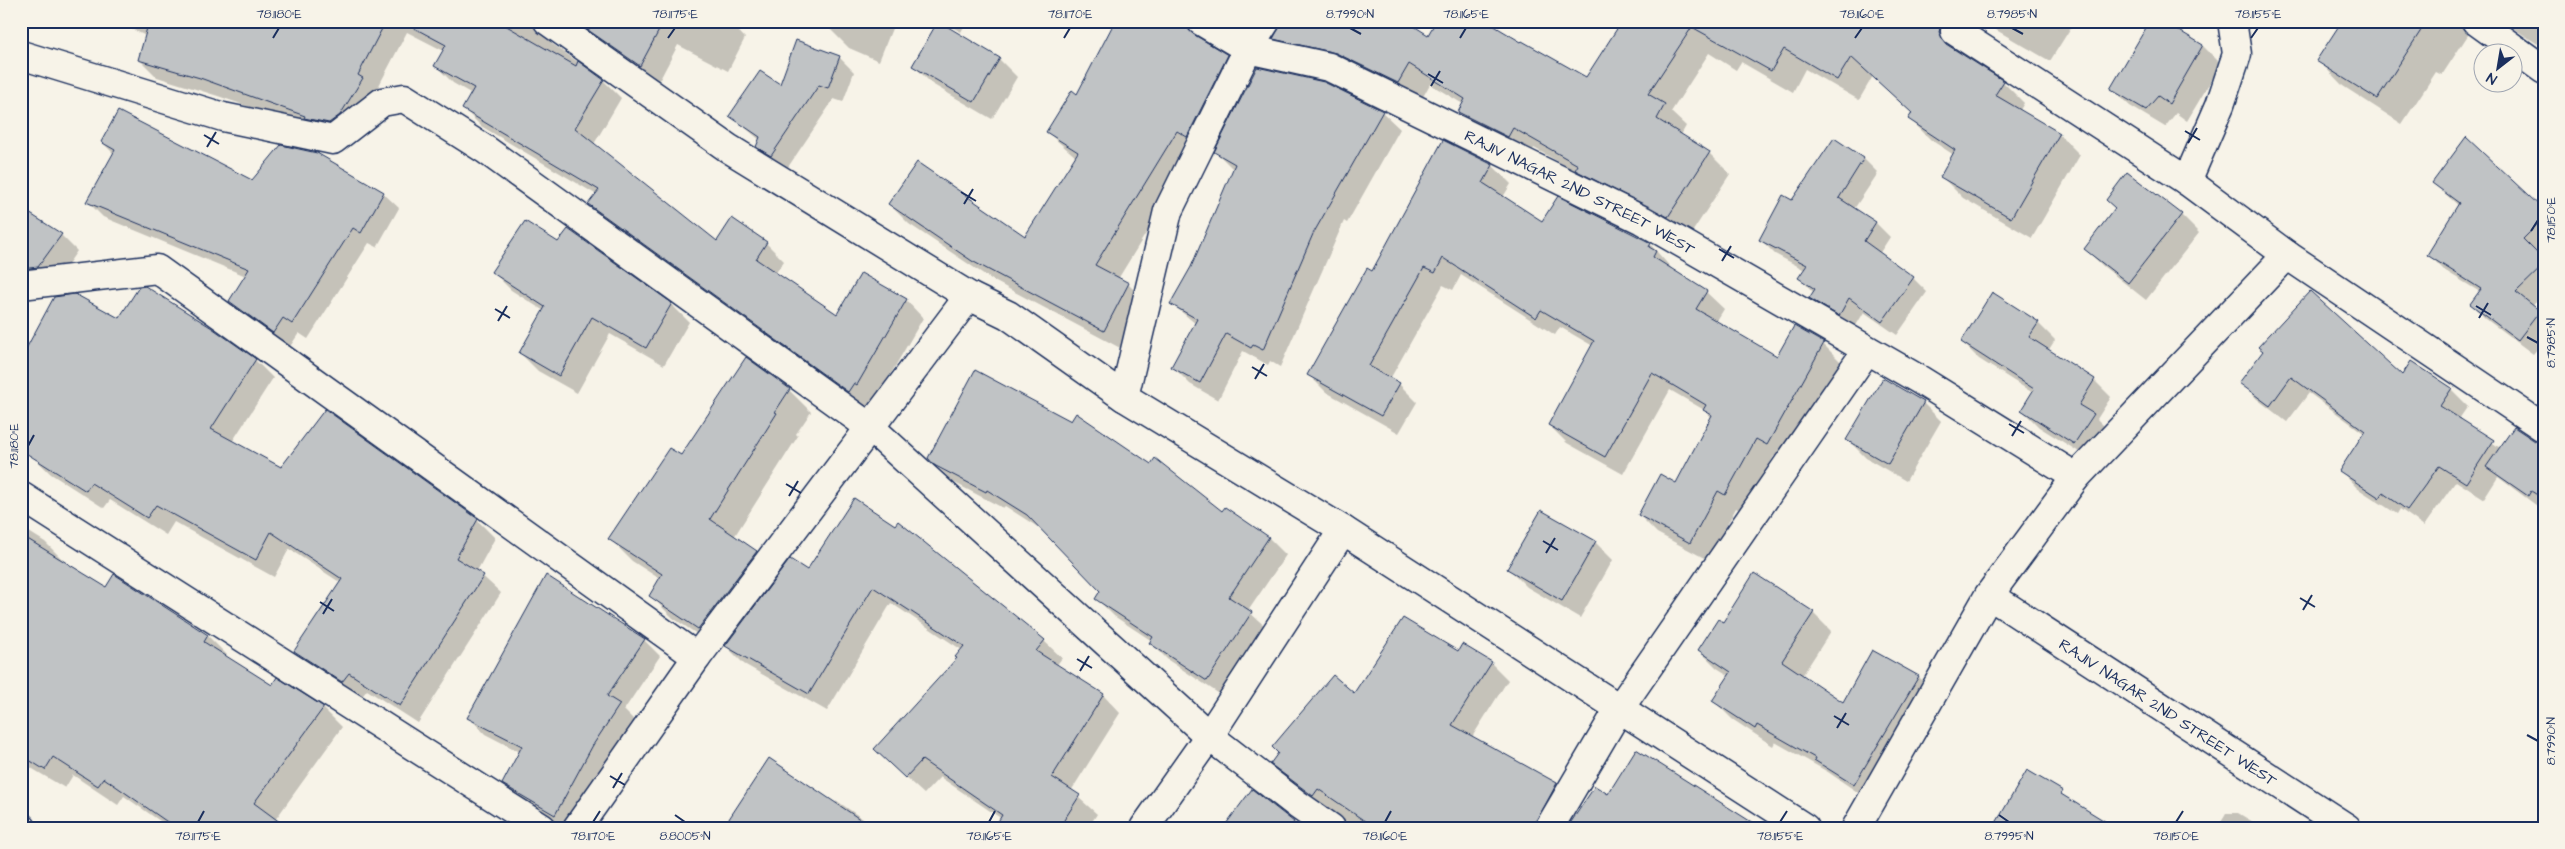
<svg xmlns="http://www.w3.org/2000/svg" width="2565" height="849" font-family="'Architects Daughter',sans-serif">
<rect width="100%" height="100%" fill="#f7f3e8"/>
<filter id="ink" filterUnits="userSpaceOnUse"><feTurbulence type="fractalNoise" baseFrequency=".02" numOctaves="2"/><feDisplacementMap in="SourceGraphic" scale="10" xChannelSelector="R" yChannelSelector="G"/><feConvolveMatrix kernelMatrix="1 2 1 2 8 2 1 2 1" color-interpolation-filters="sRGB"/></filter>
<g filter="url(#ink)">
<g fill="#0003">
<polygon points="115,21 729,21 745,38 728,71 678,45 658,83 550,37 551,43 603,80 621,98 594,144 717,242 732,220 766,243 784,261 775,274 837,316 906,300 923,318 875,401 872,399 866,409 607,222 589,204 597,195 481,126 464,109 472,94 453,83 436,66 444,51 407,32 375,93 358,132 319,131 218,96 157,77 139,59 146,36"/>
<polygon points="829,21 895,21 879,61 849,48 827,26"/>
<polygon points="941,21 967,21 961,32"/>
<polygon points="1183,21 1192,21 1207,36 1207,44 1227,56 1247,76 1197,150 1118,279 1128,284 1148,304 1124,350 994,281 909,224 889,204 1025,238 1076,157 1047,132 1077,95"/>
<polygon points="1205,21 1304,21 1428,37 1521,44 1586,79 1623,21 2075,21 2050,61 1991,27 1973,28 1967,35 1960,53 2003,82 2024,103 2020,110 2059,134 2080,155 2032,238 1963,198 1942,177 1954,155 1931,140 1910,119 1913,114 1873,76 1859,100 1805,69 1793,92 1741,62 1736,70 1709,53 1671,112 1686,126 1681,135 1709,153 1730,174 1689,237 1598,191 1582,175 1534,148 1529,157 1480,133 1459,112 1463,104 1430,84 1419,104 1296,59 1275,38 1279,28 1264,48"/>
<polygon points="2148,21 2171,21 2168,25 2203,46 2221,64 2187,121 2176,113 2165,127 2130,106 2112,89 2150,23"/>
<polygon points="2343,21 2459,21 2470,32 2442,75 2436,72 2402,124 2343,86 2318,60"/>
<polygon points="2502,21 2544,21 2544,48"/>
<polygon points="839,57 854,72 843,102 834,99 786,170 773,162 757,147 760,140 731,116 780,86"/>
<polygon points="999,59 1017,77 992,119 932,84 914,66"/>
<polygon points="1382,112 1400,129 1347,223 1344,221 1280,367 1270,361 1268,365 1243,351 1218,400 1190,384 1173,367 1196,324 1172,304 1192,267 1234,170 1216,152"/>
<polygon points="102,142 252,182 383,193 399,208 377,247 369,243 308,339 299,333 289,348 246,317 230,301 246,276 103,217 87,201 114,154"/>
<polygon points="1443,142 1493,166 1511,184 1503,197 1543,223 1650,244 1673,270 1706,292 1724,309 1716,322 1778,357 1823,344 1841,362 1785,462 1774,456 1743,512 1736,508 1708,560 1657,533 1639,515 1677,484 1712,418 1706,411 1670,390 1623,474 1567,443 1549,425 1593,346 1560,327 1555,335 1461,275 1453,290 1443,285 1390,379 1399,384 1417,402 1399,433 1326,392 1308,374 1372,273"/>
<polygon points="1864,159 1878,173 1854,209 1876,223 1890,237 1879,254 1913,278 1927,292 1897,335 1864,312 1854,329 1825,312 1811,298 1814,293 1800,278 1805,270 1775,254 1761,240 1792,202"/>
<polygon points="2433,183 2544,212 2544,249 2538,255 2544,261 2544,295 2532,306 2544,316 2544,341 2533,354 2486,319 2471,304 2480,292 2444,270 2429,255 2459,206"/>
<polygon points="21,210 61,235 77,251 55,283 21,288"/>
<polygon points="2181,215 2199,233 2146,300 2103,266 2085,249"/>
<polygon points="558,244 671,304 689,322 664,365 610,334 577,393 538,371 520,353 544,311 511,290 493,272"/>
<polygon points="120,320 211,329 255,360 273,378 232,442 281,469 477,520 495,538 477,571 501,593 418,723 367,690 360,699 313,669 296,651 341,583 289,549 274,577 174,522 166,535 110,500 104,508 51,474 21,445 21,350 25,352"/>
<polygon points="2038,323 2055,340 2048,351 2094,380 2111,397 2097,419 2110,432 2092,460 2039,427 2022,410 2033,393 1979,359 1962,342"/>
<polygon points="2264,351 2402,377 2451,389 2468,406 2459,419 2500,448 2535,442 2544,443 2544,511 2498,477 2484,499 2456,481 2424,526 2400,509 2397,514 2357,488 2341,471 2365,434 2309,393 2287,422 2257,399 2241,382"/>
<polygon points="789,390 811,412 796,434 798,436 734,537 757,552 780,575 807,572 855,500 1044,641 1062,658 1056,666 1103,695 1120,713 1071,791 1097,814 1088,828 996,828 1002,819 940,777 924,794 893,766 962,650 891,603 827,711 744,664 725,645 721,650 673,618 651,596 660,579 632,561 610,539 682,457"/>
<polygon points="1923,403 1941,421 1906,481 1866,458 1848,440"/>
<polygon points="929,458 1222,513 1225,509 1269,538 1286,555 1248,611 1269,630 1224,697 1168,660 1151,643 1152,641 1114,616 1097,599 1102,591 1044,531 1005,506 1003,508 953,482"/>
<polygon points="21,527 45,542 64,561 107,588 115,576 208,636 227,655 226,657 272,686 323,708 342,727 275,820 286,828 170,828 124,796 118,805 73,775 65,788 21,762"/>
<polygon points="1595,542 1613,560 1580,618 1527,587 1509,569"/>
<polygon points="1813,613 1831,631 1802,676 1843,703 1872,651 1919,677 1937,695 1872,802 1828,772 1775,742 1773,746 1732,719 1714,701 1730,676 1717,668 1699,650 1723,624"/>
<polygon points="644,640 660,656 624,710 635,721 568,828 520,800 503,784 520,752 485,734 469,717"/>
<polygon points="1458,653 1491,663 1508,680 1472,737 1556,784 1574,802 1560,828 1348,828 1347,824 1289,781 1272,764 1354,695"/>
<polygon points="1252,791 1302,828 1225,828"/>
<polygon points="837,801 876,828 724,828 835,804"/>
<polygon points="2226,813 2238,813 2263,828 2217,828"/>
<polygon points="2308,823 2316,828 2305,828"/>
</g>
<g fill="#c0c3c5" stroke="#1b2f5e">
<polygon points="149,21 386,21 358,75 363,78 340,115 329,123 304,118 305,116 200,78 138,60"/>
<polygon points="401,21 498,21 576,66 578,61 604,80 575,128 717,241 732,218 767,242 756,259 837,314 861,273 907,299 857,385 854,383 848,392 588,204 599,190 462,109 474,88 434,66 446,45"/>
<polygon points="575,21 664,21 640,66"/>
<polygon points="938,21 1000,58 974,102 912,66"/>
<polygon points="1115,21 1185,21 1188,29 1193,34 1228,55 1187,137 1177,131 1095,265 1129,283 1104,331 972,261 888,204 917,162 1025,236 1078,152 1046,132 1072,90 1077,94"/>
<polygon points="1232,21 1247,21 1243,28"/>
<polygon points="1282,21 1406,21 1428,35 1436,21 1486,21 1521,42 1522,41 1586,77 1622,21 1942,21 1939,32 1946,44 2004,81 1995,95 2060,133 2011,218 1940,177 1955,150 1908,119 1912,113 1851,57 1837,80 1784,49 1771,71 1692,27 1648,94 1665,104 1657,119 1710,152 1668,217 1575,170 1578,165 1513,128 1508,137 1458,112 1465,99 1409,64 1398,83 1336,53 1273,39"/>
<polygon points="2150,21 2163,21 2203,45 2169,104 2158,96 2146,110 2110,89"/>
<polygon points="2342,21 2427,21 2377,99 2316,61"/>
<polygon points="796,40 840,56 828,88 819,85 771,156 756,147 760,137 729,116 760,71 780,84"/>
<polygon points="1257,67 1324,82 1383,111 1313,234 1263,350 1253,345 1251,348 1226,334 1200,383 1171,367 1197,319 1170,304 1191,267 1235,164 1214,152"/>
<polygon points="118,111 252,180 281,145 317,153 384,192 361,233 353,228 292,324 283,318 273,333 229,301 249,269 86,202 115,150 101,142"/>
<polygon points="2466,137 2544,210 2544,218 2523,239 2544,260 2544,265 2516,292 2540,311 2518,340 2470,304 2481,289 2427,255 2459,203 2432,183"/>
<polygon points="1834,138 1864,158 1839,198 1876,222 1864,241 1914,277 1882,322 1849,298 1839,316 1809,298 1815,289 1798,278 1807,265 1759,240 1783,195 1792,200"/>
<polygon points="1443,140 1493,165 1483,183 1542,221 1558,196 1651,243 1649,247 1656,251 1653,257 1707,291 1696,309 1777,356 1794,326 1824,343 1767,445 1756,439 1725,495 1718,491 1690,543 1638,515 1660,474 1676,483 1712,415 1703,410 1706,405 1652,373 1605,457 1548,425 1594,341 1541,310 1536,318 1443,258 1435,273 1424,268 1369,366 1400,383 1381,416 1307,375 1367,268 1372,271"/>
<polygon points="2127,172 2182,214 2128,283 2084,249 2115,208 2106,200"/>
<polygon points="21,208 62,234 38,267 21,269"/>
<polygon points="525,221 558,242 568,229 672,303 646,348 592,317 559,376 519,353 545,307 491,272"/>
<polygon points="145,286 212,328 256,359 211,429 281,467 325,409 478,519 456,558 484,575 400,706 349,673 342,682 294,651 342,579 271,532 256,560 156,505 147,518 91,483 86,491 21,450 21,358 54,297 75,294 119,318 139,287"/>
<polygon points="2310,291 2402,375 2411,361 2452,388 2440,406 2494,440 2466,483 2439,466 2407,510 2383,493 2380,498 2339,471 2365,431 2291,377 2270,406 2239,383 2263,351 2258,347"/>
<polygon points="1992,292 2039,322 2029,337 2095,379 2079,405 2094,414 2074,444 2021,410 2034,389 1961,342"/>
<polygon points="746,357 790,389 775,412 777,413 710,519 757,551 698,629 649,596 662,574 608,539 669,448 681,455"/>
<polygon points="975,370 1071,421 1076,413 1151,464 1155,458 1222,511 1225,507 1269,537 1229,597 1252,612 1207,681 1149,643 1153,637 1095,599 1100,591 1027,515 987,490 986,492 934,465 928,458"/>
<polygon points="1883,378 1924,402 1888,464 1846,440"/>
<polygon points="2514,427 2535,441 2544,443 2544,499 2531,491 2528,496 2486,467"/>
<polygon points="854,498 895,525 898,521 1045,640 1036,651 1104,694 1052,777 1080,795 1059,828 994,828 1002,815 922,760 905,778 874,749 957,658 955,657 964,646 873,587 809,694 725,646 790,559 807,570"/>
<polygon points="1541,510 1596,541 1562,601 1507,569"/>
<polygon points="21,535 106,587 114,574 208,635 204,642 272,685 277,677 324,707 254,803 288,828 176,828 104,778 98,786 53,757 45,770 21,755"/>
<polygon points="1754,573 1814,612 1782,661 1843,702 1872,650 1919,676 1854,785 1814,760 1815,758 1757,725 1755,729 1712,701 1731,672 1698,650 1718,619 1723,622"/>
<polygon points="546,575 645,639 607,696 620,704 593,745 555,815 502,784 522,746 467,718"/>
<polygon points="1403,618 1458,651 1462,644 1492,662 1452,725 1557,783 1533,828 1375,828 1318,789 1313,796 1270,764 1278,753 1272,747 1333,675 1354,693"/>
<polygon points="1636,749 1761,828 1567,828 1595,786 1608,794"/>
<polygon points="769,758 873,828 723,828"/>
<polygon points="2027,770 2063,791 2061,794 2116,828 1993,828"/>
<polygon points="1252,789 1294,822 1290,828 1223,828"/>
</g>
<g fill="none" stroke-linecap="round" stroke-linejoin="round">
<defs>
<g id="minor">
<polyline points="548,21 728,148 969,296"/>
<path id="s1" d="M1201,21L1248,49L1329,67L1642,220L1920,380L2076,477"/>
<polyline points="1266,21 1248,49 1168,211 1124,397 1343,530 1805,828"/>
<polyline points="1960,21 1955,31 2187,181 2287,255 2544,428"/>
<polyline points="2476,21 2544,70"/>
<polyline points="21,55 223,117 333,140 382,102 404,98 486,150 871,428 1209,736 1298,805 1331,828"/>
<polyline points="2187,181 2220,105 2237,54 2232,21"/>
<polyline points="21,285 157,269 697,657"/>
<polyline points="21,496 542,828"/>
<path id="s2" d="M1989,595L2347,828"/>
<polyline points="21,827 22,828"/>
<polyline points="577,828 697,657 969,296 1008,315 1124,397"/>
<polyline points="1144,828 1209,736 1343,530"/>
<polyline points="1549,828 1619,709 1867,350"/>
<polyline points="1856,828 1989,595 2076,477 2287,255"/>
</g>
</defs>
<use href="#minor" stroke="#1b2f5e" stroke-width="31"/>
<use href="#minor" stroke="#f7f3e8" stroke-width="28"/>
</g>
</g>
<path fill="none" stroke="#1b2f5e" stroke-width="2" d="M1350,28L1361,34M2012,28L2023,34M273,38L279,28M668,38L675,28M1064,38L1070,28M1460,38L1466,28M1855,38L1862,28M2251,38L2258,28M1428,74L1443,83M1431,86L1440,71M2185,131L2200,140M204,135L219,144M2188,143L2197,128M207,147L216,132M961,192L976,201M964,204L973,189M2531,231L2538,220M1719,249L1734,258M1722,261L1731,246M2476,306L2491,315M495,309L510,318M2479,318L2488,303M498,321L507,306M2527,337L2538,343M1252,367L1267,376M1255,379L1264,364M2009,424L2024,433M2012,436L2021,421M28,446L34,435M786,484L801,493M789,496L798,481M1543,541L1558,550M1546,553L1555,538M2300,598L2315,607M320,602L334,611M2303,610L2312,595M323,614L332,599M1077,659L1092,668M1080,671L1089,656M1834,716L1849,725M1837,728L1846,713M2527,735L2538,741M610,776L625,785M613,788L622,773M675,815L685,822M1999,815L2009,822M198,822L204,811M593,822L600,811M989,822L995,811M1385,822L1391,811M1780,822L1787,811M2176,822L2183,811"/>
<g text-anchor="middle" stroke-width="4" stroke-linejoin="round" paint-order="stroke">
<g font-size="16" fill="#1b2f5e" stroke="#f7f3e8">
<text dy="6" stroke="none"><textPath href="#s1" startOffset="418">RAJIV NAGAR 2ND STREET WEST</textPath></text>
<text dy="6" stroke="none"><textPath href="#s2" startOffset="214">RAJIV NAGAR 2ND STREET WEST</textPath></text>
</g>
</g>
<rect width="2565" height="849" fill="none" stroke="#f7f3e8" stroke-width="55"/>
<g transform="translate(2498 68) rotate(211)"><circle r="24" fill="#f7f3e8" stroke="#9fa5b1"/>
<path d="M0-4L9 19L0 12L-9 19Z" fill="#1b2f5e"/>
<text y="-8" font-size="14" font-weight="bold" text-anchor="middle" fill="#1b2f5e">N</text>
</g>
<rect x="28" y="28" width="2510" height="794" fill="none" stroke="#1b2f5e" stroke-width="2"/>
<g font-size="12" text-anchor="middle" fill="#1b2f5e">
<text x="279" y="18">78.1180°E</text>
<text x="675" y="18">78.1175°E</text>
<text x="1070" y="18">78.1170°E</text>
<text x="1350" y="18">8.7990°N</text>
<text x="1466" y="18">78.1165°E</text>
<text x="1862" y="18">78.1160°E</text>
<text x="2012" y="18">8.7985°N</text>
<text x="2258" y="18">78.1155°E</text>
<text transform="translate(2551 220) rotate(-90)" y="4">78.1150°E</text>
<text transform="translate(2551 343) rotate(-90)" y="4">8.7985°N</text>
<text transform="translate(14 446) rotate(-90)" y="4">78.1180°E</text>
<text transform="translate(2551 741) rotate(-90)" y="4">8.7990°N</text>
<text x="198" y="840">78.1175°E</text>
<text x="593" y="840">78.1170°E</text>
<text x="685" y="840">8.8005°N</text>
<text x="989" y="840">78.1165°E</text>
<text x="1385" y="840">78.1160°E</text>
<text x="1780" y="840">78.1155°E</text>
<text x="2009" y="840">8.7995°N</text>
<text x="2176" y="840">78.1150°E</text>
</g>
</svg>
